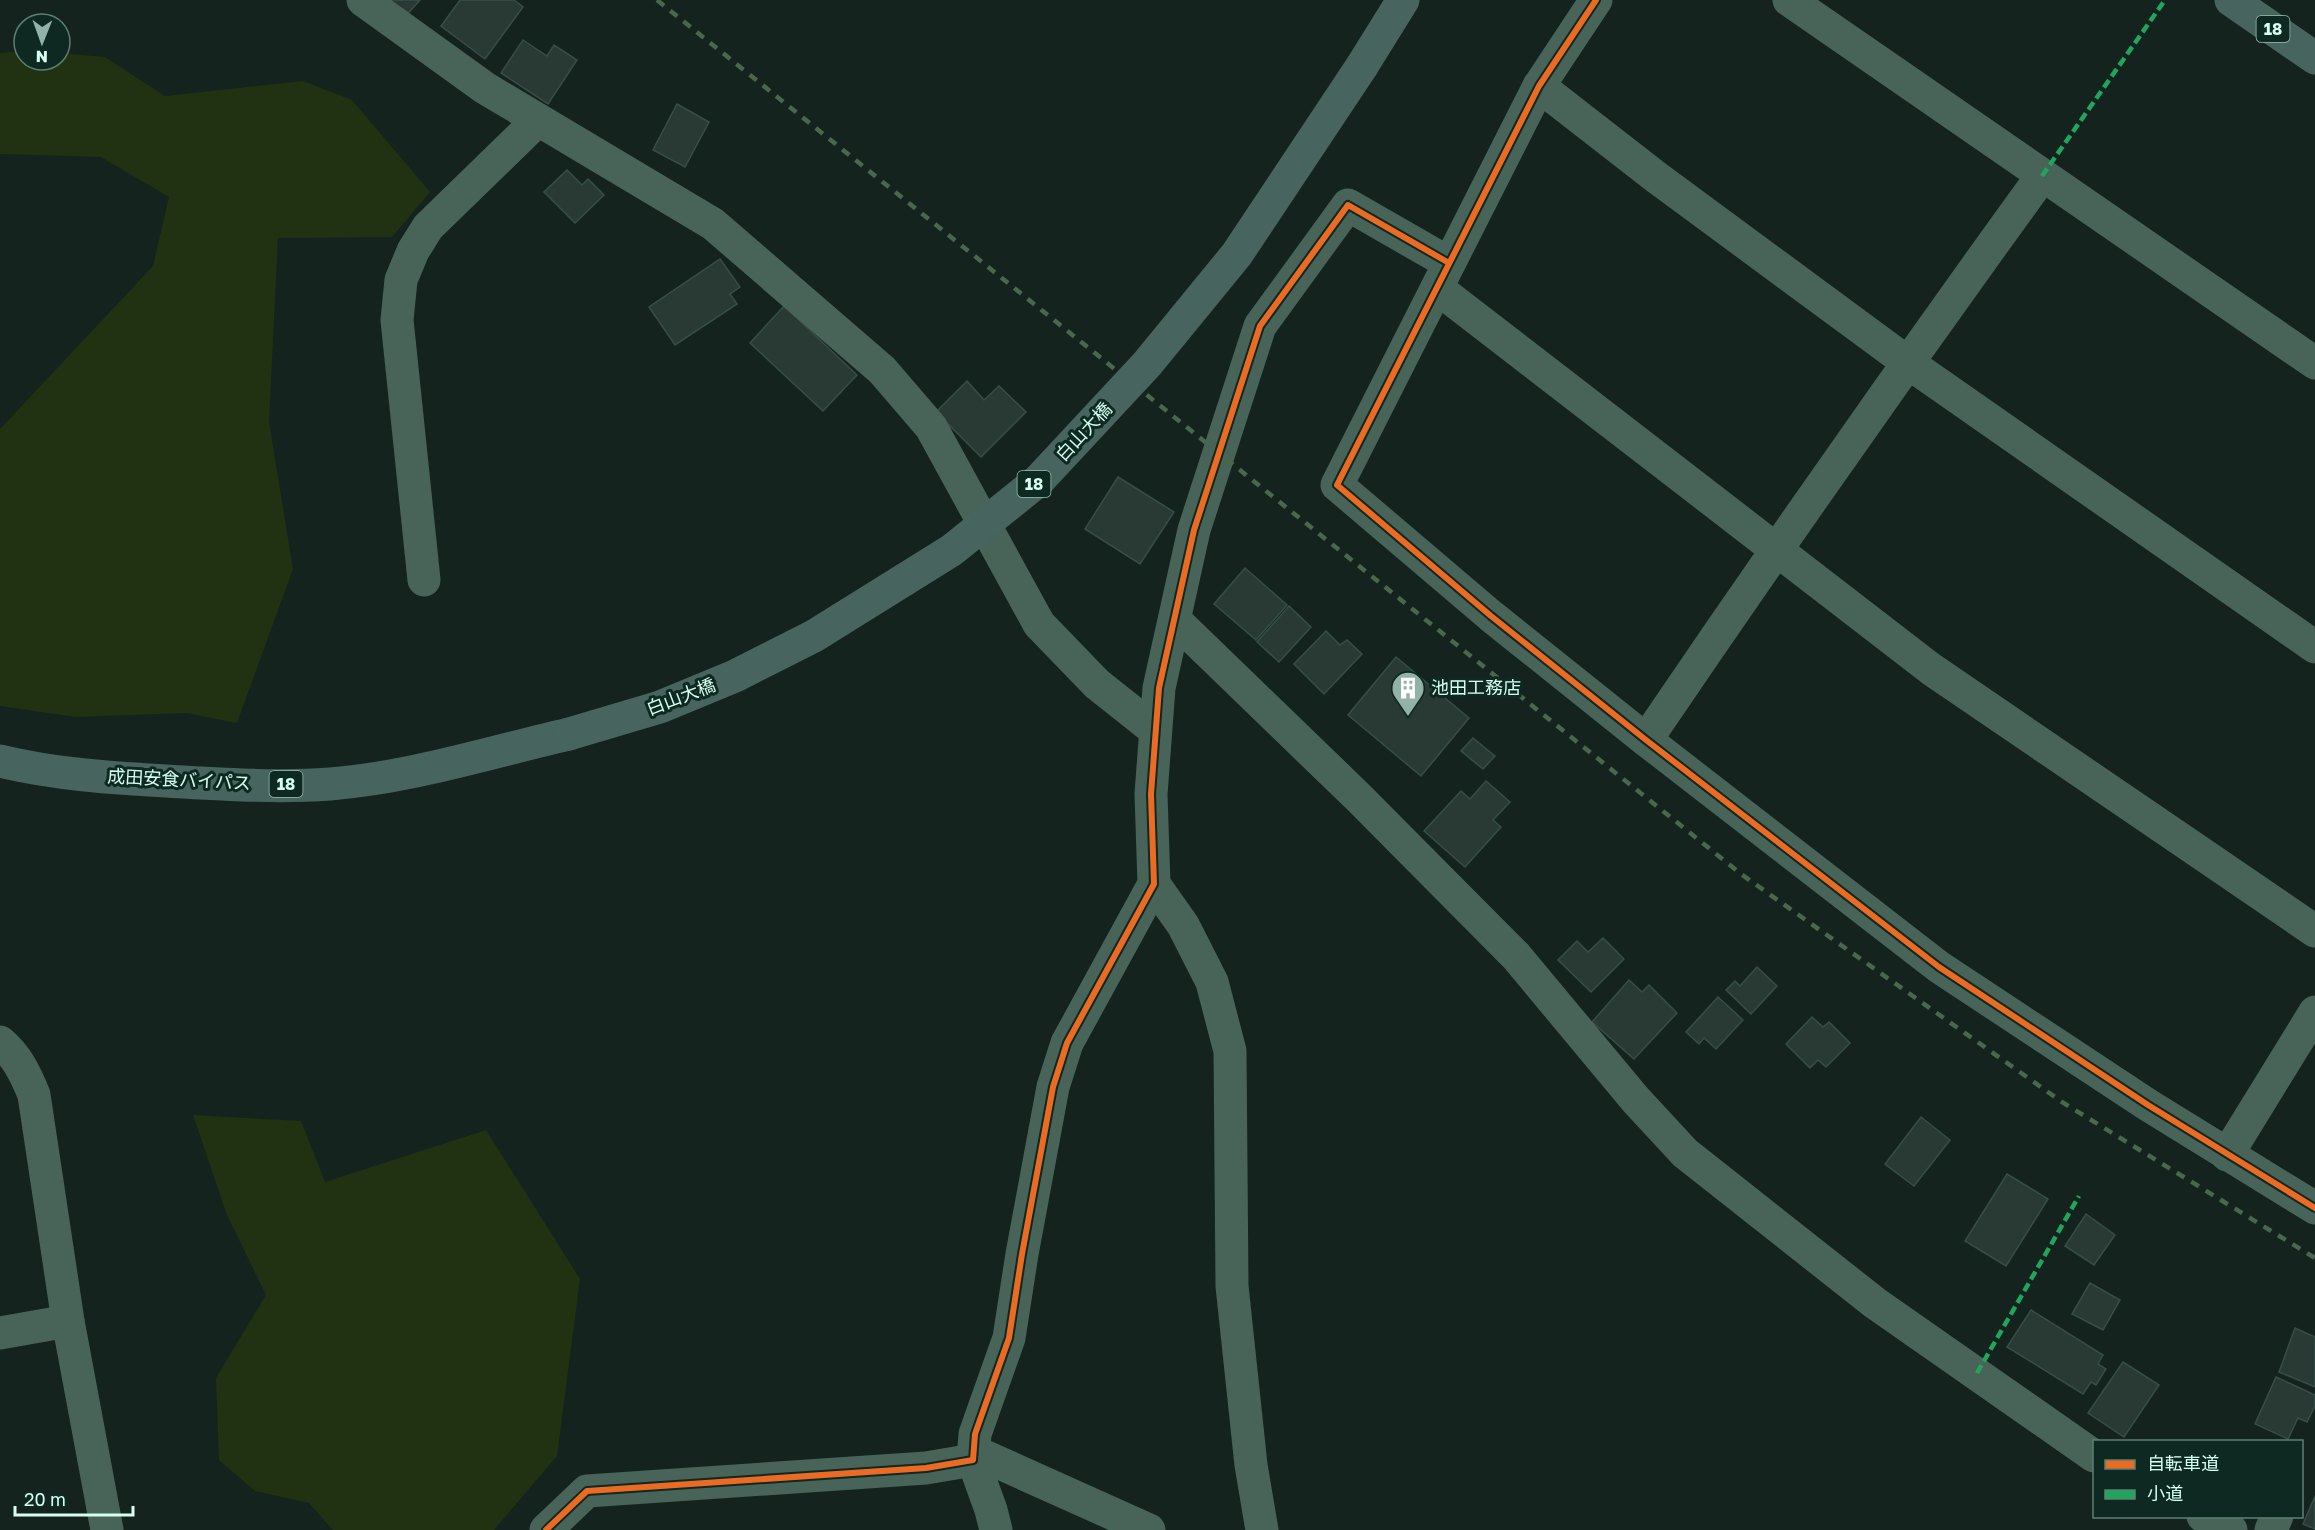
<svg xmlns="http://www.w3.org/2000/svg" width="2315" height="1530" font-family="'Golos Text','Noto Sans JP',sans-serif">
<rect width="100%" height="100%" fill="#14231e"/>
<g fill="#203212">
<polygon points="24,51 24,60 60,60 60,53 105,57 165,96 303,81 352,100 430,192 392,237 278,238 269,422 293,569 237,723 187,713 76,717 0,706 0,429 153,266 169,197 101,157 0,154 0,53"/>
<polygon points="193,1115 301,1121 325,1182 486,1130 580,1279 557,1456 494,1530 333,1530 309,1503 255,1491 219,1460 216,1378 266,1295 227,1215"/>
</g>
<g fill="#293a35" stroke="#364e47" stroke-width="1.5">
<polygon points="379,0 420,0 402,20"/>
<polygon points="460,0 514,0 523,7 485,59 441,26"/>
<polygon points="523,40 547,56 554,45 577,60 548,104 501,73"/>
<polygon points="677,104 709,122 685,167 653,150"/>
<polygon points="567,170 582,185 588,179 604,195 575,223 544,192"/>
<polygon points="720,259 740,287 730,294 737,304 675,345 649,307"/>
<polygon points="784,306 857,375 823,411 750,343"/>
<polygon points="967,381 984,400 999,386 1026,412 981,457 936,412"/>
<polygon points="1118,477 1174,512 1140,564 1085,529"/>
<polygon points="1245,568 1287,605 1256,640 1214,604"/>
<polygon points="1289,606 1311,627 1279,662 1257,642"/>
<polygon points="1326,631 1340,645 1347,640 1362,654 1324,694 1294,664"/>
<polygon points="1396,657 1469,718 1421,776 1348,715"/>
<polygon points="1473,738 1495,756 1483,769 1461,751"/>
<polygon points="1486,781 1510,802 1493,820 1501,827 1465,867 1424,831 1461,791 1470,799"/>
<polygon points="1603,938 1624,959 1591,992 1558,960 1577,941 1588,952"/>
<polygon points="1757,967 1777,986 1751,1014 1726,990 1735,981 1740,986"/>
<polygon points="1629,980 1642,992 1649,985 1677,1013 1634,1059 1592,1022"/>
<polygon points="1718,997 1743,1020 1716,1049 1704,1038 1699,1044 1686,1032"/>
<polygon points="1812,1017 1823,1027 1829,1022 1850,1043 1826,1067 1818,1060 1810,1068 1786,1044"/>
<polygon points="1921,1117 1950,1140 1914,1186 1885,1164"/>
<polygon points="2007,1174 2048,1199 2006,1266 1965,1241"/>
<polygon points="2086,1214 2115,1235 2094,1265 2065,1246"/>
<polygon points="2090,1283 2120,1300 2103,1330 2072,1314"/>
<polygon points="2031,1310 2103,1355 2098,1364 2106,1369 2096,1385 2091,1382 2083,1394 2007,1347"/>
<polygon points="2295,1328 2315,1337 2315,1387 2279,1372"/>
<polygon points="2123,1362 2159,1385 2124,1437 2088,1413"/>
<polygon points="2276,1377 2315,1395 2315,1406 2307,1422 2298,1418 2288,1439 2255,1424"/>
<polygon points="2315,1496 2315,1529 2303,1524"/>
</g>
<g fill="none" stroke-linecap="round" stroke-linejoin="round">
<g stroke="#486459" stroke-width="33">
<polyline points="363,0 485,88 713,224 882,370 931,427 1039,624 1097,684 1155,730"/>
<polyline points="1596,0 1539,86 1337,485 1491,616 1646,740 1939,967 2148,1105 2315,1208"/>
<polyline points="1789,0 2315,363"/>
<polyline points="1539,86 1656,177 1907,362 2315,647"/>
<polyline points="1437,288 1931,669 2315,931"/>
<polyline points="424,580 397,320 401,280 413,251 428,227 538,120"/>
<polyline points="1175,620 1359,798 1516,956 1635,1099 1685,1153 1875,1303 2094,1456"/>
<path d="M1646,740C1775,550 1907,362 2042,176"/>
<polyline points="1154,884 1183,925 1212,982 1230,1051 1232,1286 1251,1465 1262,1530"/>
<path d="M0,1042C17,1056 26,1075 34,1095L68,1321L107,1530"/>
<polyline points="2227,1155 2315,1012"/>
<polyline points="0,1333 68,1321"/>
<polyline points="973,1451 1149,1530"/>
<polyline points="973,1460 991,1510 996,1530"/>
<polyline points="2203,1516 2231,1530"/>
<polyline points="546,1530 587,1491 926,1468 973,1460 975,1434 1009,1338 1022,1254 1053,1087 1067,1043 1154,884 1151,794 1159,688 1194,530 1260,326 1348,205 1449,263"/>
<polyline points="2271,1530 2277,1516"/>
</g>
<g stroke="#47645f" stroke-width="33">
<polyline points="2231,0 2315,58"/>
<polyline points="1362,66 1403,0"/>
<path d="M0,761C54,774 111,778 166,781C220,784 275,788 330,784C409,778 491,752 569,734"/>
</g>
<polyline stroke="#48674b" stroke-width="4.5" stroke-dasharray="9 8" stroke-linecap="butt" points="657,0 1741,874 2062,1102 2315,1258"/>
<polyline stroke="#47645f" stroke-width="33" points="569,734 660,707 735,676 814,636 952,550 1039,480 1147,364 1237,254 1362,66"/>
<g stroke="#20a55d" stroke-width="4.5" stroke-dasharray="9 4.5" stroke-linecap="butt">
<polyline points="2042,176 2165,0"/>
<polyline points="1977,1373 2079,1196"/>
</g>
<defs>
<g id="cycleway">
<polyline points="1596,0 1539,86 1337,485 1491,616 1646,740 1939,967 2148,1105 2315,1208"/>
<polyline points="546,1530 587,1491 926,1468 973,1460 975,1434 1009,1338 1022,1254 1053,1087 1067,1043 1154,884 1151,794 1159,688 1194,530 1260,326 1348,205 1449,263"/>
</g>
</defs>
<use href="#cycleway" stroke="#0e2921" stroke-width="10"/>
<use href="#cycleway" stroke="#ed6a23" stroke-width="6"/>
</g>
<defs>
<symbol id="building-pin" viewBox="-11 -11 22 30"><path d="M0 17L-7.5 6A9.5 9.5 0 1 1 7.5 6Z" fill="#92b2a7" stroke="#0e2921"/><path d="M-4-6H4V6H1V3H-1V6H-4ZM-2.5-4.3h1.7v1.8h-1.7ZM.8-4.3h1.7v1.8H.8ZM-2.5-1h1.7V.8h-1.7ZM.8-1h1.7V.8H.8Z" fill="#fff"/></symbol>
</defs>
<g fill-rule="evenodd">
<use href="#building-pin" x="1389" y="669" width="38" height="52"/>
</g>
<g text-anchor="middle" stroke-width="6" stroke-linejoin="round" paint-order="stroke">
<g fill="#0e2921" stroke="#9abfb3" stroke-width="1.5">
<rect x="2256.5" y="16" width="33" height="26" rx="4.5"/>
<rect x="1017.5" y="471" width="33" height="26" rx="4.5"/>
<rect x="269.5" y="771" width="33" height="26" rx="4.5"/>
</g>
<g font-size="16" font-weight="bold" fill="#d6fff1">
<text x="2273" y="35">18</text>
<text x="1034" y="490">18</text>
<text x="286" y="790">18</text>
</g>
<g font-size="18" fill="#d6fff1" stroke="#0e2921">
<text transform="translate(1084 432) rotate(-47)" y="6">白山大橋</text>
<text transform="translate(681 697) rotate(-21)" y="6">白山大橋</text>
<text transform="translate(179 780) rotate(3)" y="6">成田安食バイパス</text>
</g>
<g font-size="18" fill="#d6fff1" stroke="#0e2921" text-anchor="start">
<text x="1431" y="694">池田工務店</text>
</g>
</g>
<rect x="2093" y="1440" width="210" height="78" fill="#0e2921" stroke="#5e7f74" stroke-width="1.5"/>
<rect x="2105" y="1460" width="30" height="9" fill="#ed6a23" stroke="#5e7f74" stroke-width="1.5"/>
<text x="2147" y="1470" font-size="18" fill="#d6fff1">自転車道</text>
<rect x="2105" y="1490" width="30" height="9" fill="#20a55d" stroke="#5e7f74" stroke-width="1.5"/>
<text x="2147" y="1500" font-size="18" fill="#d6fff1">小道</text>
<g transform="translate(42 42) rotate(181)"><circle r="28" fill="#0e2921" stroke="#5e7f74" stroke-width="1.5"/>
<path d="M0-4.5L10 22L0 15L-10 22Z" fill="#92b2a7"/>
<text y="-9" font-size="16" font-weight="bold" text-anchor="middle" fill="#d6fff1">N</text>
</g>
<path d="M15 1506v9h118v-9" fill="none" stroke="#d6fff1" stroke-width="3"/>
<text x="24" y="1506" font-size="18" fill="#d6fff1" stroke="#0e2921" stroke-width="4.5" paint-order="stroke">20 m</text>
</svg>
